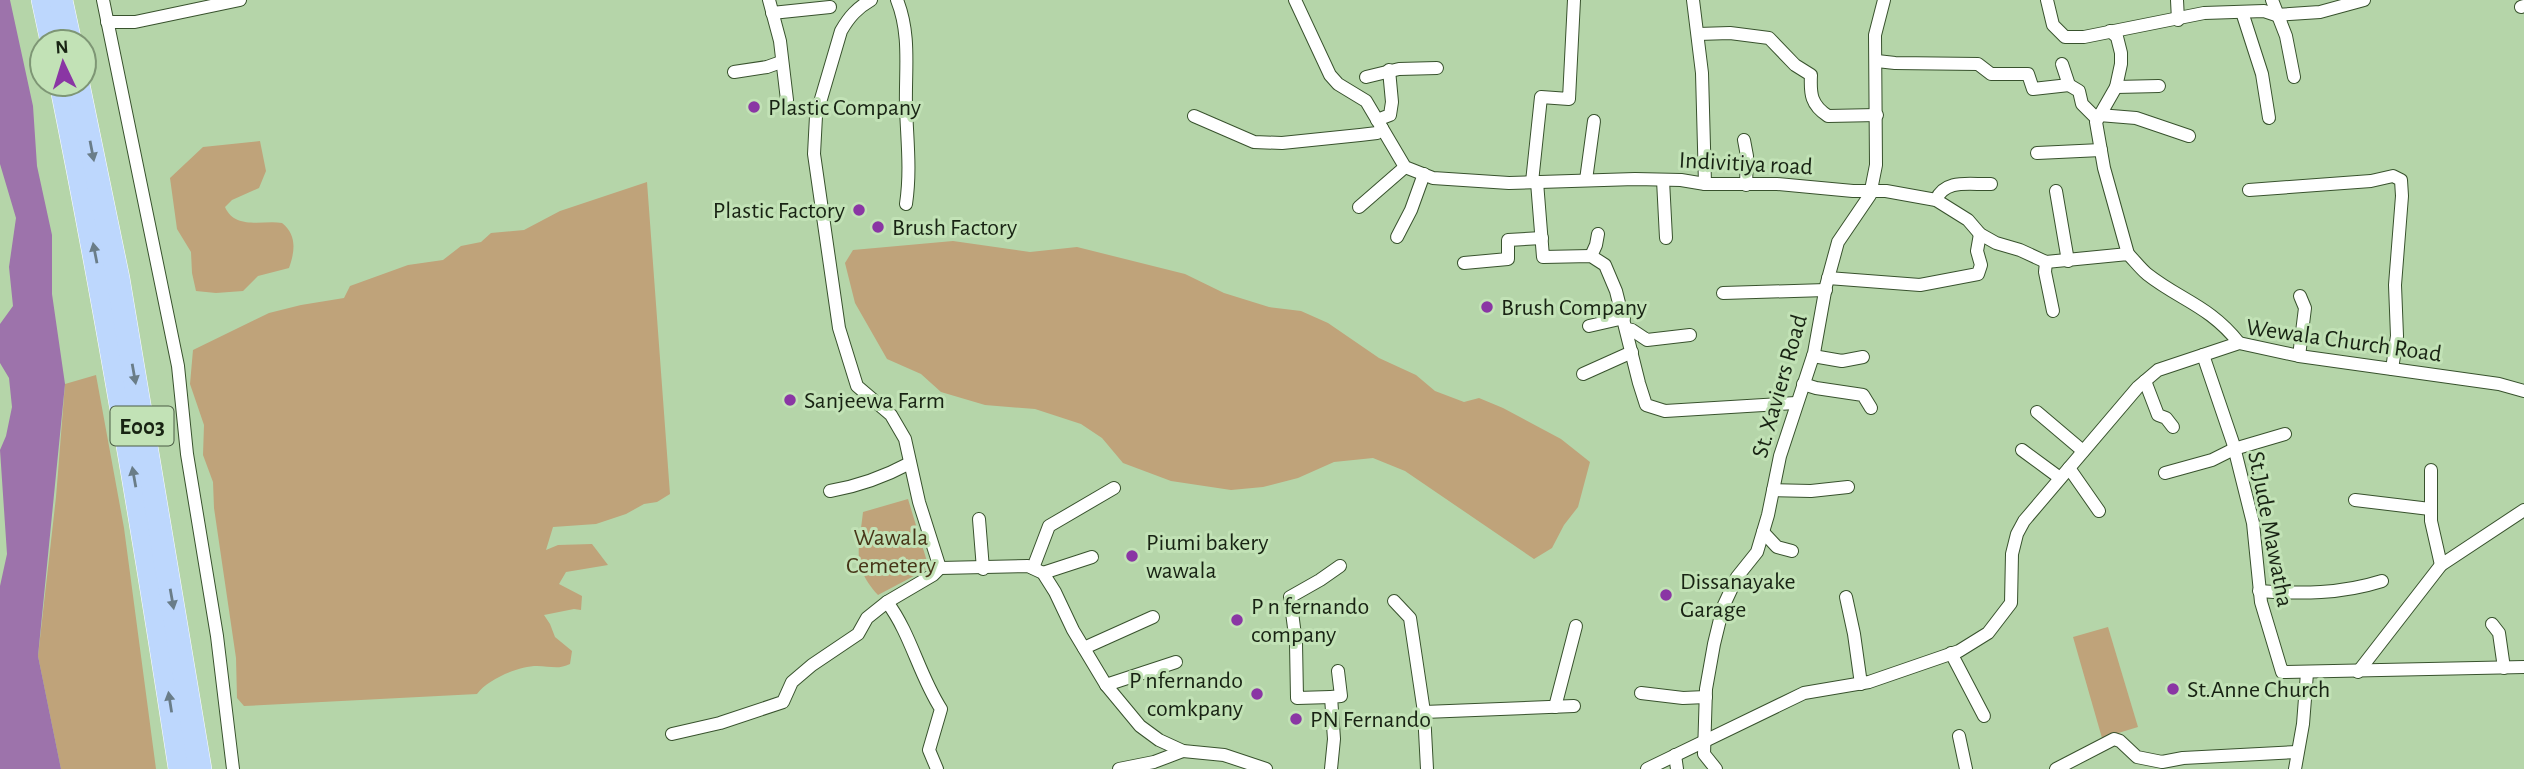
<svg xmlns="http://www.w3.org/2000/svg" width="2524" height="769" font-family="'Alegreya Sans',sans-serif">
<rect width="100%" height="100%" fill="#b5d5a9"/>
<g fill="#bfa37a">
<path d="M260,141L266,171L259,188L232,200L225,207C235,230 263,220 282,223C297,235 295,251 289,268L258,276L243,291L216,293L196,291L192,273L191,252L177,229L170,178L203,147Z"/>
<path d="M647,182L670,494L657,502L644,504L626,514L596,524L553,527L546,550L558,545L592,544L608,565L566,572L559,584L582,596L581,610L574,609L544,615L550,624L555,637L572,651L570,664C558,670 550,666 537,666C519,666 488,679 477,694L244,706L237,698L236,658L214,508L213,482L203,455L204,425L190,384L193,350L269,313L301,305L344,298L350,286L408,265L443,260L461,246L481,242L491,233L524,230L560,211Z"/>
<polygon points="953,241 1030,252 1077,247 1185,274 1224,293 1269,307 1301,311 1328,323 1379,358 1416,375 1435,391 1464,402 1479,398 1503,408 1561,439 1590,462 1578,507 1564,525 1552,548 1534,559 1405,471 1373,458 1334,462 1298,478 1263,487 1231,490 1171,481 1123,463 1102,438 1081,424 1035,409 985,405 941,392 921,374 887,359 855,303 845,263 853,250"/>
<polygon points="96,375 124,528 156,769 61,769 38,656 56,497 65,384"/>
<path d="M908,499L929,568L878,595C851,565 859,550 863,512Z"/>
<polygon points="2108,627 2138,727 2102,738 2073,637"/>
</g>
<polygon fill="#9d73ab" points="0,0 10,0 33,106 37,166 52,235 52,294 65,384 38,656 61,769 0,769 0,586 7,554 0,450 6,436 12,407 9,378 0,363 0,324 13,306 9,267 16,218 0,164"/>
<g fill="none" stroke-linecap="round" stroke-linejoin="round">
<defs>
<g id="minor">
<polyline points="103,0 178,366 187,454 217,636 233,769"/>
<polyline points="769,0 780,41 787,100"/>
<path d="M871,0C857,8 849,17 841,31L816,116L814,154L839,328L857,386L891,415L905,439L919,502L940,568"/>
<path d="M897,0C911,35 905,70 906,107C907,139 911,171 906,204"/>
<path d="M1295,0L1330,75L1338,84L1366,101L1405,167L1433,178L1509,183L1635,179L1681,180L1705,184H1777L1853,191H1886L1936,200L1968,220L1980,234L1996,243L2020,250L2046,262L2128,254C2134,260 2140,268 2147,274C2180,300 2210,306 2239,343"/>
<polyline points="1693,0 1702,73 1705,184"/>
<polyline points="2047,0 2053,25 2065,37 2084,37 2204,13 2264,11 2276,15 2320,12 2364,0"/>
<polyline points="2177,0 2178,20"/>
<polyline points="2272,0 2286,36 2294,77"/>
<polyline points="2521,7 2524,6"/>
<polyline points="2242,12 2262,74 2269,118"/>
<polyline points="772,13 830,7"/>
<polyline points="107,22 135,22 240,0"/>
<polyline points="2110,31 2117,37 2121,53 2121,64 2116,87 2096,122 2104,168 2128,254"/>
<path d="M1698,34L1730,33L1769,38L1795,65L1811,75C1810,94 1811,105 1828,116L1877,115"/>
<polyline points="1877,61 1895,63 1978,64 1991,74 2028,74 2033,89 2069,85"/>
<polyline points="2062,64 2069,85 2079,91 2082,104 2097,119"/>
<polyline points="734,72 767,67 781,62"/>
<polyline points="1366,77 1399,69 1437,68"/>
<polyline points="2116,87 2159,86"/>
<polyline points="2099,115 2136,118 2189,136"/>
<polyline points="1194,116 1254,142 1282,143 1360,135 1377,133 1382,128"/>
<polyline points="1377,120 1390,115 1392,102 1389,70"/>
<polyline points="1744,140 1747,156 1746,185"/>
<polyline points="2037,153 2101,150"/>
<polyline points="1586,180 1594,121"/>
<polyline points="1663,180 1666,238"/>
<polyline points="1532,182 1541,97 1569,99 1574,0"/>
<polyline points="1537,182 1543,257 1591,256 1605,265 1616,291 1639,383 1646,405 1665,411 1796,403"/>
<polyline points="2249,190 2371,181 2393,176 2401,180 2402,196 2395,285 2397,336 2392,369"/>
<polyline points="2056,191 2068,261"/>
<path d="M1936,200C1945,178 1971,185 1991,184"/>
<polyline points="1359,207 1405,167"/>
<polyline points="1397,237 1411,210 1424,174"/>
<polyline points="1591,256 1596,245 1598,234"/>
<polyline points="2046,262 2045,272 2053,311"/>
<polyline points="1464,263 1508,259 1508,240 1542,238"/>
<polyline points="1828,278 1920,285 1978,274 1981,265 1977,251 1980,234"/>
<polyline points="1723,293 1826,290"/>
<polyline points="1589,326 1624,318"/>
<polyline points="1627,329 1632,330 1647,340 1690,335"/>
<polyline points="2203,355 2233,443 2253,523 2261,602 2282,672 2524,667"/>
<polyline points="1813,356 1842,361 1863,357"/>
<polyline points="2299,356 2305,308 2300,296"/>
<polyline points="1583,374 1632,352"/>
<polyline points="2145,381 2158,415 2166,418 2173,427"/>
<polyline points="1803,384 1816,388 1863,395 1871,408"/>
<polyline points="2037,412 2083,451"/>
<polyline points="2022,450 2060,478"/>
<polyline points="2069,468 2099,511"/>
<polyline points="2431,470 2431,521 2441,565"/>
<polyline points="2165,473 2212,460 2234,449 2285,434"/>
<polyline points="1773,490 1811,491 1848,487"/>
<path d="M830,491C859,486 884,477 910,463"/>
<polyline points="2355,500 2430,509"/>
<polyline points="979,519 983,569"/>
<polyline points="1763,532 1777,547 1792,551"/>
<polyline points="940,568 1028,566 1043,573 1055,592 1073,630 1106,685 1140,726 1159,740 1183,751 1224,755 1266,769"/>
<polyline points="1033,568 1049,526 1114,488"/>
<polyline points="1043,573 1092,557"/>
<path d="M2259,591C2301,594 2341,594 2382,581"/>
<polyline points="1846,597 1854,634 1861,684"/>
<polyline points="1394,601 1410,618 1424,712"/>
<path d="M887,602C911,634 919,675 941,709L929,750L937,769"/>
<polyline points="2492,624 2499,633 2504,668"/>
<polyline points="1084,648 1153,617"/>
<polyline points="1951,653 1984,716"/>
<polyline points="2358,672 2441,565 2524,510"/>
<polyline points="1106,685 1176,662"/>
<polyline points="1641,693 1683,698 1706,697"/>
<polyline points="1331,697 1297,698 1296,643 1290,597 1320,580 1340,566"/>
<polyline points="1555,707 1576,626"/>
<polyline points="672,734 720,723 783,702 792,682 812,665 858,634 867,618 887,602 933,575 940,568"/>
<polyline points="1959,736 1966,769"/>
<polyline points="1675,755 1677,769"/>
<polyline points="1119,769 1154,762 1183,751"/>
<polyline points="1331,769 1334,739 1331,697 1341,696 1338,671"/>
<polyline points="1427,769 1424,712 1574,706"/>
<polyline points="1647,769 1804,693 1869,682 1959,651 1988,633 2011,603 2012,554 2017,534 2024,521 2138,387 2158,370 2239,343 2299,356 2499,384 2524,391"/>
<polyline points="1716,769 1704,754 1706,689 1714,644 1723,607 1737,577 1757,552 1768,515 1780,456 1814,353 1826,286 1838,242 1870,195 1876,165 1875,35 1884,0"/>
<polyline points="2056,769 2114,739 2120,741 2137,757 2162,762 2183,758 2297,752"/>
<polyline points="2295,769 2303,724 2307,673"/>
</g>
<g id="motorway">
<polyline points="43,0 52,42"/>
<polyline points="61,0 70,42"/>
<path d="M61,84C107,311 145,540 180,769"/>
<polyline points="78,84 118,278 200,769"/>
</g>
</defs>
<use href="#minor" stroke="#38522d" stroke-width="14"/>
<use href="#motorway" stroke="#fff" stroke-width="24"/>
<use href="#minor" stroke="#fff" stroke-width="12"/>
<use href="#motorway" stroke="#bdd7fd" stroke-width="23"/>
</g>
<defs><path id="oneway-solid" d="M-6-.8H1V-3.2L6.5 0L1 3.2V.8H-6Z" transform="scale(1.75)"/></defs>
<g fill="#6a7d88">
<use href="#oneway-solid" transform="translate(92 151) rotate(79)"/>
<use href="#oneway-solid" transform="translate(95 253) rotate(-101)"/>
<use href="#oneway-solid" transform="translate(134 374) rotate(80)"/>
<use href="#oneway-solid" transform="translate(134 477) rotate(-100)"/>
<use href="#oneway-solid" transform="translate(172 599) rotate(80)"/>
<use href="#oneway-solid" transform="translate(170 702) rotate(-99)"/>
</g>
<g fill="#8a36a4" stroke="#c2e2b6" stroke-width="2.5">
<circle cx="754" cy="107" r="7"/>
<circle cx="859" cy="210" r="7"/>
<circle cx="878" cy="227" r="7"/>
<circle cx="1487" cy="307" r="7"/>
<circle cx="790" cy="400" r="7"/>
<circle cx="1132" cy="556" r="7"/>
<circle cx="1666" cy="595" r="7"/>
<circle cx="1237" cy="620" r="7"/>
<circle cx="2173" cy="689" r="7"/>
<circle cx="1257" cy="694" r="7"/>
<circle cx="1296" cy="719" r="7"/>
</g>
<g text-anchor="middle" stroke-width="6" stroke-linejoin="round" paint-order="stroke">
<rect fill="#c2e2b6" stroke="#4b5c44" stroke-width="2" x="110.5" y="406.5" width="63" height="39" rx="5"/>
<g font-size="23" font-weight="bold" fill="#182313">
<text x="142" y="434">E003</text>
</g>
<g font-size="24" fill="#182313" stroke="#c2e2b6" text-anchor="start">
<text x="768" y="115">Plastic Company</text>
<text x="845" y="218" text-anchor="end">Plastic Factory</text>
<text x="892" y="235">Brush Factory</text>
<text x="1501" y="315">Brush Company</text>
<text x="804" y="408">Sanjeewa Farm</text>
<text x="1146" y="550">Piumi bakery<tspan x="1146" dy="28">wawala</tspan></text>
<text x="1680" y="589">Dissanayake<tspan x="1680" dy="28">Garage</tspan></text>
<text x="1251" y="614">P n fernando<tspan x="1251" dy="28">company</tspan></text>
<text x="1243" y="688" text-anchor="end">P nfernando<tspan x="1243" dy="28">comkpany</tspan></text>
<text x="2187" y="697">St.Anne Church</text>
<text x="1310" y="727">PN Fernando</text>
</g>
<g font-size="24" fill="#182313" stroke="#c2e2b6">
<text transform="translate(1746 163) rotate(3)" y="8">Indivitiya road</text>
<text transform="translate(2344 340) rotate(8)" y="8">Wewala Church Road</text>
<text transform="translate(1779 386) rotate(-74)" y="8">St. Xaviers Road</text>
<text transform="translate(2271 529) rotate(79)" y="8">St.Jude Mawatha</text>
</g>
<g font-size="24" fill="#473518" stroke="#c2e2b6">
<text x="891" y="545">Wawala<tspan x="891" dy="28">Cemetery</tspan></text>
</g>
</g>
<g transform="translate(63 63) rotate(356)"><circle r="33" fill="#c2e2b6" stroke="#7e9675" stroke-width="2"/>
<path d="M0-5L12 26L0 18L-12 26Z" fill="#8a36a4"/>
<text y="-10" font-size="19" font-weight="bold" text-anchor="middle" fill="#182313">N</text>
</g>
</svg>
